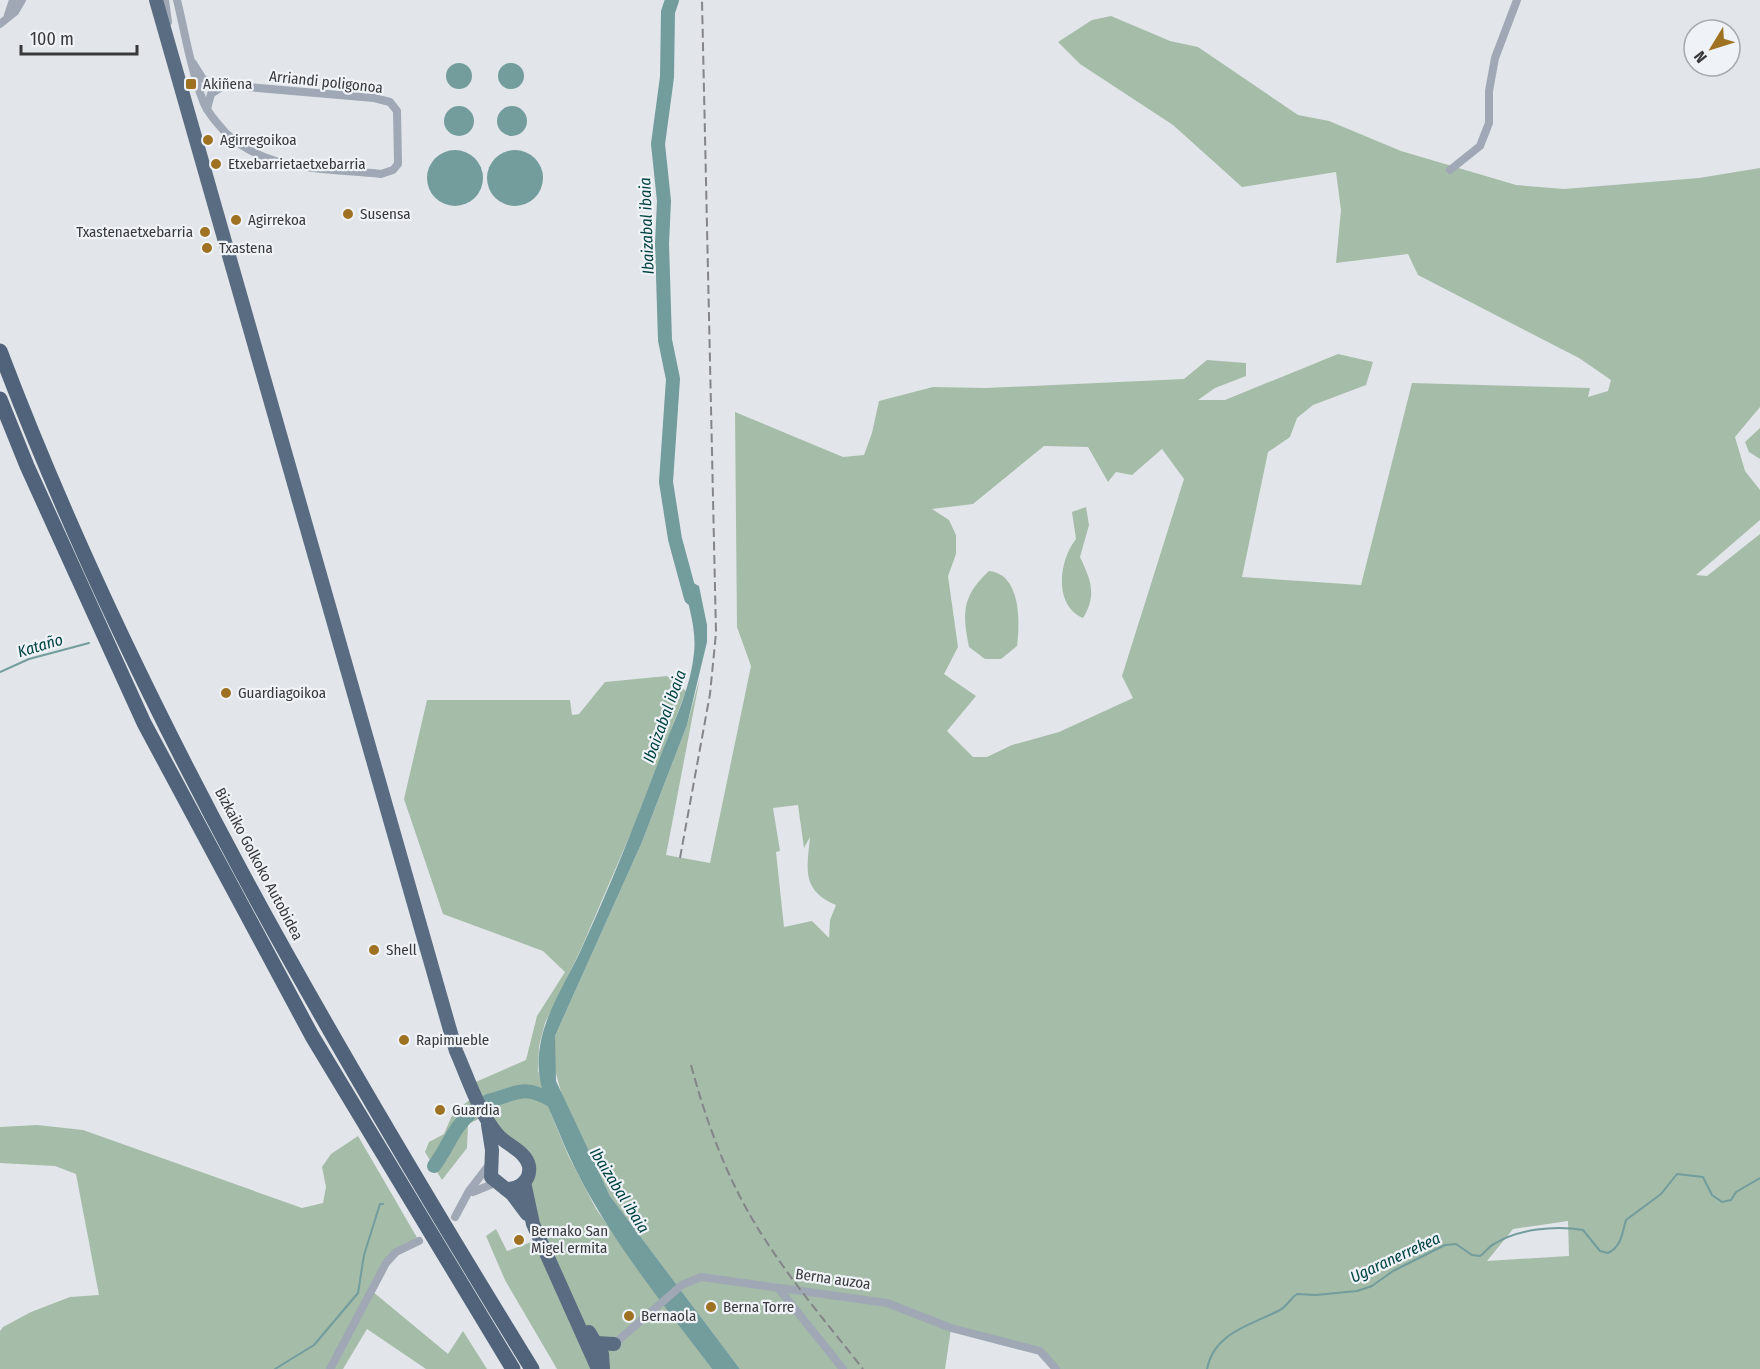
<svg xmlns="http://www.w3.org/2000/svg" width="1760" height="1369" font-family="'Fira Sans Condensed',sans-serif">
<rect width="100%" height="100%" fill="#e2e6ea"/>
<g fill="#a5bca8" fill-rule="evenodd">
<path d="M1111,16L1170,41L1198,47L1298,115L1329,121L1401,151L1516,185L1564,189L1699,178L1760,168V407L1735,437L1745,471L1760,490V520L1696,575L1707,576L1760,534V1369H1056L1040,1351L951,1329L945,1369H740L610,1196L563,1099L555,1070V1036L642,842L687,725L700,677L666,855L710,863L751,666L737,627L735,412L843,457L864,455L872,433L879,401L933,387L986,388L1184,379L1207,360L1246,363V376L1215,388L1198,400H1225L1338,354L1373,362L1366,385L1313,405L1297,418L1290,437L1268,452L1242,577L1361,585L1412,383L1590,388L1588,397L1608,391L1611,380L1579,358L1418,275L1408,254L1336,263L1341,210L1336,172L1242,187L1173,125L1080,64L1058,42L1092,20ZM1044,446L1088,447L1108,482L1116,472L1132,475L1162,449L1184,479L1122,676L1133,698L1059,732L1012,745L987,757H973L947,731L976,696L944,674L958,647L948,576L956,554V535L949,520L932,509L973,504ZM798,805L804,848L810,837C807,869 801,890 836,905L830,920L829,938L812,921L784,927L776,852L780,851L773,808ZM1568,1221L1569,1256L1487,1261L1513,1229Z"/>
<polygon points="1760,428 1760,459 1749,452 1745,442"/>
<path d="M1086,507L1089,525L1080,557C1091,580 1097,595 1083,618C1053,605 1059,560 1076,539L1072,512Z"/>
<path d="M989,571C1021,574 1020,622 1017,646L1001,659H985L969,647C962,613 962,596 989,571Z"/>
<polygon points="667,676 686,691 636,821 581,949 545,1023 539,1046 538,1070 547,1104 568,1155 596,1209 712,1369 557,1369 505,1280 486,1236 496,1229 507,1251 534,1241 529,1170 485,1116 468,1124 467,1148 442,1180 425,1152 429,1142 444,1134 453,1113 476,1095 471,1084 526,1060 537,1016 565,972 543,951 443,914 404,799 427,700 570,700 572,715 579,714 605,682"/>
<polygon points="37,1125 83,1130 302,1208 323,1203 326,1187 322,1167 331,1154 358,1136 419,1241 396,1252 372,1291 448,1354 463,1331 487,1369 426,1369 367,1329 343,1369 0,1369 0,1331 3,1327 31,1312 70,1297 99,1295 76,1174 55,1166 0,1163 0,1127"/>
</g>
<g fill="#739c9c">
<circle cx="511" cy="76" r="13"/>
<circle cx="459" cy="76" r="13"/>
<circle cx="459" cy="121" r="15"/>
<circle cx="512" cy="121" r="15"/>
<circle cx="455" cy="178" r="28"/>
<circle cx="515" cy="178" r="28"/>
<path d="M682,577L699,586L707,625V642L687,725L642,842L555,1036L556,1081L610,1196L740,1369H712C655,1293 593,1219 558,1130C552,1115 544,1100 541,1084C530,1035 560,994 580,952C611,885 638,816 664,747C676,717 691,686 694,653C697,628 687,601 682,577Z"/>
</g>
<g fill="none" stroke-linecap="round" stroke-linejoin="round">
<g stroke="#739c9c" stroke-width="2">
<polyline points="0,672 29,659 89,643"/>
<polyline points="275,1369 314,1345 358,1293 364,1255 380,1204 383,1204"/>
<path d="M1207,1369C1214,1332 1252,1325 1280,1310C1287,1306 1291,1298 1297,1294L1316,1295L1357,1291L1372,1286L1393,1271L1445,1245L1456,1244L1472,1255L1480,1256C1485,1253 1488,1247 1494,1244C1518,1229 1555,1225 1583,1230L1600,1251L1608,1253C1622,1246 1622,1233 1626,1220L1661,1194L1677,1174L1703,1177L1712,1195L1722,1202L1731,1200L1736,1192L1760,1178"/>
</g>
<g stroke="#739c9c" stroke-width="14">
<polyline points="672,0 668,12 667,77 658,144 664,201 662,244 665,340 673,379 666,482 675,539 691,598"/>
<path d="M488,1101C519,1093 523,1084 553,1101"/>
<path d="M434,1166C449,1146 453,1127 473,1111"/>
</g>
<g stroke="#9fa8b4" stroke-width="8">
<polyline points="165,0 168,22"/>
<path d="M177,0C185,32 190,67 202,98C206,111 216,122 225,132C267,173 327,168 381,174L393,170L398,164L397,111L390,102L374,98L212,84L203,79L193,63"/>
<polyline points="8,15 13,0"/>
<polyline points="0,24 15,12 22,0"/>
<polyline points="207,109 211,94 223,86"/>
<polyline points="1450,170 1480,146 1489,123 1489,91 1495,58 1517,0"/>
<polyline points="473,1192 495,1183"/>
<polyline points="455,1217 469,1191 489,1165"/>
<polyline points="779,1289 843,1369"/>
<polyline points="614,1344 682,1285 701,1277 887,1303 951,1328 1040,1351 1056,1369"/>
<polyline points="330,1369 386,1263 396,1252 419,1241"/>
</g>
<g stroke="#5a6c82" stroke-width="14">
<path d="M156,0L456,1051C468,1078 478,1111 497,1134C506,1145 526,1151 529,1166C531,1181 519,1189 506,1189"/>
<polyline points="488,1125 492,1150 491,1177 512,1194 527,1214"/>
<polyline points="524,1182 533,1224 598,1369"/>
<polyline points="589,1332 602,1354 603,1369"/>
<polyline points="596,1343 614,1344"/>
</g>
<g stroke="#50637a" stroke-width="15">
<path d="M0,351C136,710 332,1044 532,1369"/>
<polyline points="0,399 27,466 144,723 312,1036 513,1369"/>
</g>
<g stroke="#838588" stroke-width="2" stroke-dasharray="9 4.5" stroke-linecap="butt">
<polyline points="680,858 710,694 716,633 702,0"/>
<path d="M691,1065C708,1128 730,1187 766,1241C795,1286 830,1327 863,1369"/>
</g>
</g>
<g fill="#9e7222" stroke="#eff3f7" stroke-width="2">
<rect x="185" y="78" width="12" height="12" rx="3"/>
<circle cx="208" cy="140" r="6"/>
<circle cx="216" cy="164" r="6"/>
<circle cx="348" cy="214" r="6"/>
<circle cx="236" cy="220" r="6"/>
<circle cx="205" cy="232" r="6"/>
<circle cx="207" cy="248" r="6"/>
<circle cx="226" cy="693" r="6"/>
<circle cx="374" cy="950" r="6"/>
<circle cx="404" cy="1040" r="6"/>
<circle cx="440" cy="1110" r="6"/>
<circle cx="519" cy="1240" r="6"/>
<circle cx="711" cy="1307" r="6"/>
<circle cx="629" cy="1316" r="6"/>
</g>
<g text-anchor="middle" stroke-width="4.5" stroke-linejoin="round" paint-order="stroke">
<g font-size="15" fill="#38393b" stroke="#eff3f7">
<text transform="translate(326 82) rotate(6)" y="5">Arriandi poligonoa</text>
<text transform="translate(259 864) rotate(62)" y="5">Bizkaiko Golkoko Autobidea</text>
<text transform="translate(833 1279) rotate(8)" y="5">Berna auzoa</text>
</g>
<g font-size="15" fill="#38393b" stroke="#eff3f7" text-anchor="start">
<text x="203" y="89">Akiñena</text>
<text x="220" y="145">Agirregoikoa</text>
<text x="228" y="169">Etxebarrietaetxebarria</text>
<text x="360" y="219">Susensa</text>
<text x="248" y="225">Agirrekoa</text>
<text x="193" y="237" text-anchor="end">Txastenaetxebarria</text>
<text x="219" y="253">Txastena</text>
<text x="238" y="698">Guardiagoikoa</text>
<text x="386" y="955">Shell</text>
<text x="416" y="1045">Rapimueble</text>
<text x="452" y="1115">Guardia</text>
<text x="531" y="1236">Bernako San<tspan x="531" dy="17">Migel ermita</tspan></text>
<text x="723" y="1312">Berna Torre</text>
<text x="641" y="1321">Bernaola</text>
</g>
<g font-size="16" font-style="italic" fill="#004242" stroke="#eff3f7">
<text transform="translate(646 226) rotate(-92)" y="6">Ibaizabal ibaia</text>
<text transform="translate(40 645) rotate(-17)" y="6">Kataño</text>
<text transform="translate(664 716) rotate(-70)" y="6">Ibaizabal ibaia</text>
<text transform="translate(620 1190) rotate(58)" y="6">Ibaizabal ibaia</text>
<text transform="translate(1395 1257) rotate(-25)" y="6">Ugaranerrekea</text>
</g>
</g>
<g transform="translate(1712 48) rotate(232)"><circle r="28" fill="#eff3f7" stroke="#a6a9ac" stroke-width="1.5"/>
<path d="M0-4.5L10 22L0 15L-10 22Z" fill="#9e7222"/>
<text y="-9" font-size="16" font-weight="bold" text-anchor="middle" fill="#38393b">N</text>
</g>
<path d="M21 45v9h116v-9" fill="none" stroke="#38393b" stroke-width="3"/>
<text x="30" y="45" font-size="18" fill="#38393b" stroke="#eff3f7" stroke-width="4.5" paint-order="stroke">100 m</text>
</svg>
